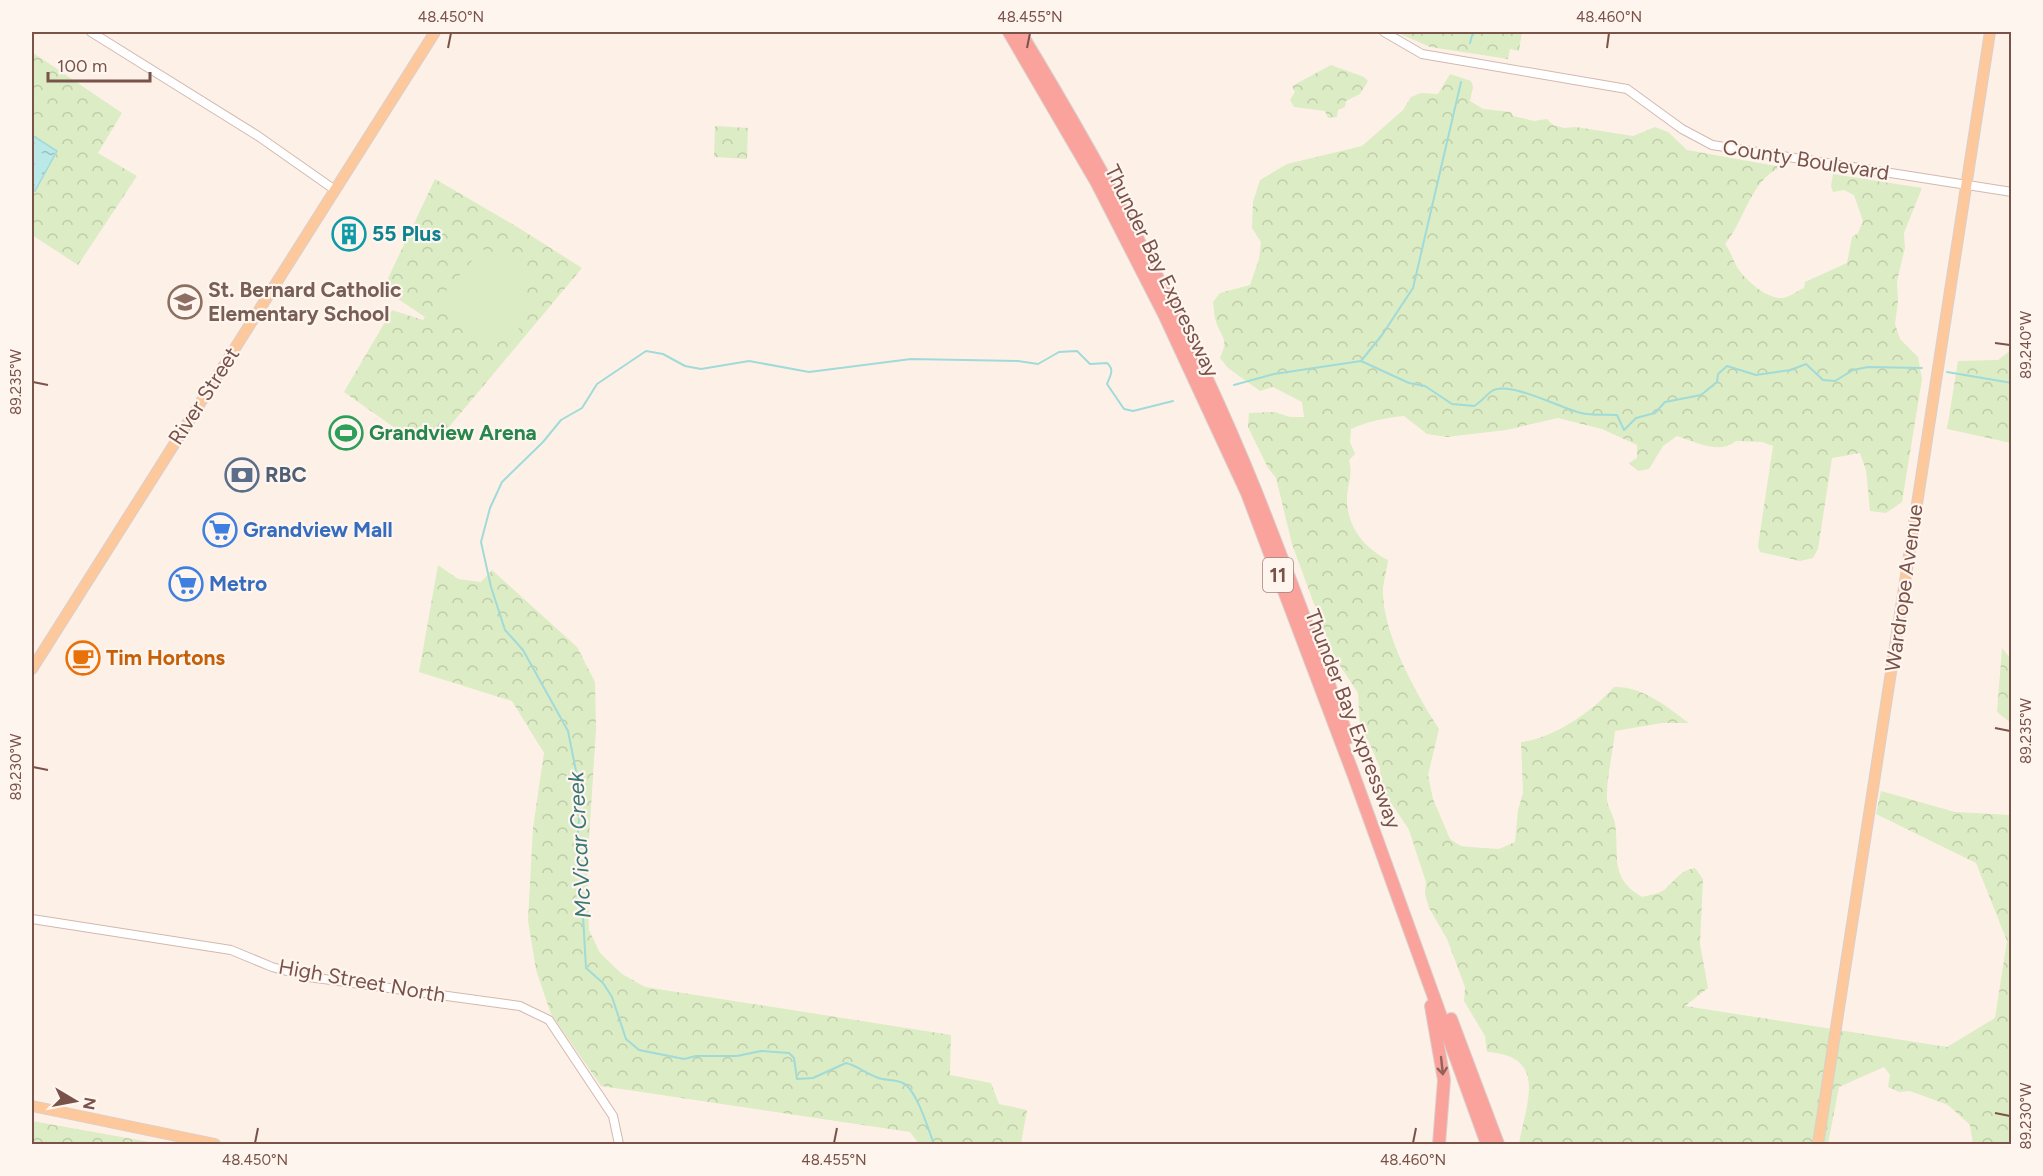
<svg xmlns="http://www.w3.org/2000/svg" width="2043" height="1176" font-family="Figtree,sans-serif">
<defs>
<pattern id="forest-crowns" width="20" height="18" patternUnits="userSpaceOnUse" patternTransform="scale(1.5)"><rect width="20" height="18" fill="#dcecc4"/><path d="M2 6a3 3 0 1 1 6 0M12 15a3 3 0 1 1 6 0" fill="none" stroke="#c0ccaa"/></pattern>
<pattern id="water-ripples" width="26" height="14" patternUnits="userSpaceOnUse" patternTransform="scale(1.5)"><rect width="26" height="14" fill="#bae9e7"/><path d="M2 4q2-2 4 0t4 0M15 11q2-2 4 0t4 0" fill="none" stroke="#9cbfbd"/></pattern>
</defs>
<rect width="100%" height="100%" fill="#fdf1e7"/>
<g fill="url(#forest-crowns)">
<polygon points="1396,32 1522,32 1519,51 1510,49 1508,59 1430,47"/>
<polygon points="32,52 122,113 98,153 137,176 78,265 32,235"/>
<polygon points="1331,65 1364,77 1368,81 1360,94 1346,101 1345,107 1338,110 1337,117 1328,118 1325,111 1294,107 1290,100 1295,92 1292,86"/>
<path d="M1450,74L1471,81L1473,86L1470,101L1483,109L1511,112L1513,116L1534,121L1547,119L1553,125L1564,128L1576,127L1633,136L1655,127L1668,132L1687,150L1781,167C1751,179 1745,220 1725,244C1732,253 1733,262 1739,270C1747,281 1767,299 1782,298C1788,298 1797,291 1804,288L1805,282L1847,263L1852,237L1858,233L1863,221L1854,195L1844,190L1833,192L1831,186L1833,174L1922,188L1904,233L1905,248L1897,281L1898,302L1895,324L1900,339L1918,357L1922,379L1902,502L1886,513L1870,511L1866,470L1860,453L1832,458L1818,549L1813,558L1800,561L1760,552L1758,546L1773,446L1762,442L1736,441C1719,455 1696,442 1677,436L1663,446L1649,469L1638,471L1629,463L1637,458V445L1602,429L1558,418L1506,430L1447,437L1427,434L1404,416C1385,418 1368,421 1351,429L1350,442L1355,454L1349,460C1353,474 1348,483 1347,497C1346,526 1364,548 1388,560C1387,569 1384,579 1383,588C1381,631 1416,694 1439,729L1428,775L1433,799L1450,839L1461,846L1470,847L1499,849L1515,842L1518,810L1523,793L1521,742C1554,738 1592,712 1614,687C1642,686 1666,706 1689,723H1662L1615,731C1613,752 1607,775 1607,796C1606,805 1613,814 1615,823C1620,855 1608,877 1642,897C1648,895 1659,894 1664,890C1676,880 1679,871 1695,868L1703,879L1700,944L1708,988L1685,1006L1947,1047L1995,1018L2007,941L1976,863L1876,814L1881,791L1955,812L2011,815V1144H1973L1970,1125L1948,1105L1910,1091L1899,1092L1888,1087L1890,1075L1884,1067L1839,1087L1828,1144H1519C1526,1103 1549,1056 1487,1052L1485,1036L1464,1001L1465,987L1447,939L1429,908L1425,894L1426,882L1409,830L1394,807L1381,797L1380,768L1369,742L1360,729L1358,693L1337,661L1327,639L1292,544L1276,478L1268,468L1248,427L1249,413L1275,412L1290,417H1304L1302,402L1273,387L1260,391L1228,368L1220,358C1229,338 1222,339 1216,322C1214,316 1214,308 1213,302L1220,293L1250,285L1259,259L1261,242L1252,228L1253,202L1260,180L1287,164L1362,146L1403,110L1411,97L1421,93L1438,94Z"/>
<polygon points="715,126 748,128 747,159 714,157"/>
<polygon points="435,179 519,228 582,268 444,433 402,433 344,392 392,310 423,320 425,317 383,289"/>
<polygon points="2011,350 2011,443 1947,429 1958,361 1998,360"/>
<polygon points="438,565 458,579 481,582 492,570 577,647 595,682 596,730 587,870 589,930 600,953 622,974 645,987 951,1035 950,1075 991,1083 999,1104 1027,1110 1021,1144 919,1144 910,1132 601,1086 551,1014 536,970 528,920 533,828 544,753 512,701 419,672"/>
<polygon points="2002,648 2011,659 2011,723 1997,712"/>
<polygon points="32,1121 161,1144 32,1144"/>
</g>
<path fill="#dcecc4" d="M482,249C490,252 503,253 510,258C536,276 527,309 517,333L492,346L438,305L440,298Z"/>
<polygon fill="url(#water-ripples)" stroke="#a0dbd9" stroke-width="1.5" points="32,135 57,151 35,191 32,189"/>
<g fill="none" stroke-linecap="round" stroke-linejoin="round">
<g stroke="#a0dbd9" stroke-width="2">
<polyline points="1470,43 1473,32"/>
<polyline points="1361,361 1382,335 1413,288 1461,82"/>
<polyline points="1947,372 2012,383"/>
<path d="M1234,385L1274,374L1361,361L1409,383L1425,386L1452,404L1474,406C1481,402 1486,395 1492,391C1509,380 1562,409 1581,413C1594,416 1604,414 1617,415L1624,430L1636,418L1655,413L1665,402L1701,395L1717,382L1718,374L1727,366L1756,375L1791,370L1806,364L1823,380L1835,381L1853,370L1868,367L1922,368"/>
<path d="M934,1144C928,1129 917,1090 903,1083C895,1079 884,1081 876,1077C865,1073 858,1066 846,1063L813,1078L797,1079L794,1058L789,1053L761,1051L737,1056H696L684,1059L639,1050L626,1039L612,997L603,983L586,968L578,830L581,796L568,731L523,650L505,630L491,587L481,542L490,508L502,482L543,442L561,420L582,408L597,384L646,351L663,354L685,366L701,369L749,361L809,372L911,359L1018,361L1038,364L1059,352L1077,351L1090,364L1107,363C1115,370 1110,376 1107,384L1124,409L1133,411L1173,401"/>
</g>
<defs>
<g id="minor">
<polyline points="91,32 258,136 335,190"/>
<polyline points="1384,32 1422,54 1627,89 1682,129 1712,145 2012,192"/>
<polyline points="32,919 231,950 272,967 309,977 520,1006 549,1020 613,1116 619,1144"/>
</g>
<g id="major">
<polyline points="32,669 435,32"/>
<polyline points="32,1106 215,1144"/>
<polyline points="1818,1144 1990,32"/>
</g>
<g id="highway">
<polyline points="1009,32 1097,183 1164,314 1247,493 1354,776 1487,1144"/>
<path d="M1020,32C1107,175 1193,336 1256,492C1288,573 1319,655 1348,738"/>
<polyline points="1431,1006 1444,1080 1439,1144"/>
<polyline points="1451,1019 1498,1144"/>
</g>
</defs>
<use href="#minor" stroke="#d3b8af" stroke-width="10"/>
<use href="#major" stroke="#d9cfcc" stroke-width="12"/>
<use href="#highway" stroke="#d9cfcc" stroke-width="14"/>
<use href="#minor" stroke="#fff" stroke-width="8"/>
<use href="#major" stroke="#fec89d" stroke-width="10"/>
<use href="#highway" stroke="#faa39c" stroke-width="12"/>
</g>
<defs><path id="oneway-shaft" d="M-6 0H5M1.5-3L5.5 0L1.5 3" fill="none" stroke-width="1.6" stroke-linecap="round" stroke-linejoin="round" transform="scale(1.5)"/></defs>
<use stroke="#93625a" href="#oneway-shaft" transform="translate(1442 1066) rotate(84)"/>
<path fill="none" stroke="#79524a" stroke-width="2" d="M448,48L451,33M1027,48L1030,33M1607,48L1609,33M1995,343L2010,345M33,382L48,385M1995,728L2010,731M33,767L48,770M1995,1113L2010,1116M255,1143L258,1128M834,1143L837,1128M1413,1143L1416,1128"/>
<defs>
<symbol id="building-ring" viewBox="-11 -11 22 22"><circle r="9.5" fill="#fff5ef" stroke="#0f9aa8" stroke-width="1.5"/><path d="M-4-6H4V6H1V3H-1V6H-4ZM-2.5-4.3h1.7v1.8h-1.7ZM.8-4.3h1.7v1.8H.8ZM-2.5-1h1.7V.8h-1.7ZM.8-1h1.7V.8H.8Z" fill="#0f9aa8"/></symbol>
<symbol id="school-ring" viewBox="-11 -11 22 22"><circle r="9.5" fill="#fff5ef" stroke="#8d6e63" stroke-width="1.5"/><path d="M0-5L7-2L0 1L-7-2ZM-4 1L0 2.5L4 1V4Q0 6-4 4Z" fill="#8d6e63"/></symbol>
<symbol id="stadium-ring" viewBox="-11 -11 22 22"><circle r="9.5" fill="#fff5ef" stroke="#2e9e5b" stroke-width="1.5"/><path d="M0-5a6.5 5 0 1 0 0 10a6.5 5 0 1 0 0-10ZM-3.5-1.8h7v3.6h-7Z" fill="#2e9e5b"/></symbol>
<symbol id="bank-ring" viewBox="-11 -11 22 22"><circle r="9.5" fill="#fff5ef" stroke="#5c6f8a" stroke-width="1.5"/><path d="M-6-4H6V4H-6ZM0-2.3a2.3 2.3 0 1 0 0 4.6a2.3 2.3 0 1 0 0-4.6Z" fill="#5c6f8a"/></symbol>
<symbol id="supermarket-ring" viewBox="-11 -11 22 22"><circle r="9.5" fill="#fff5ef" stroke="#3f7fe0" stroke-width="1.5"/><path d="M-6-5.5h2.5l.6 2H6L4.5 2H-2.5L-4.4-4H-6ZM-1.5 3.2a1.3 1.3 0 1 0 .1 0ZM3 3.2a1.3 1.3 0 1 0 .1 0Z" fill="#3f7fe0"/></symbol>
<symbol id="cafe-ring" viewBox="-11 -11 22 22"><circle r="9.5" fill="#fff5ef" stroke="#e8710a" stroke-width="1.5"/><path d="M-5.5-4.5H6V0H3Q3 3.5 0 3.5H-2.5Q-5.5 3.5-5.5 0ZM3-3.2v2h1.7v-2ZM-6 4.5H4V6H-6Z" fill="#e8710a"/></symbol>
</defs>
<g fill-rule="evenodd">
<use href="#building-ring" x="330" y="215" width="38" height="38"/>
<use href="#school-ring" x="166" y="283" width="38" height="38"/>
<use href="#stadium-ring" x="327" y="414" width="38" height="38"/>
<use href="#bank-ring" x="223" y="456" width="38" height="38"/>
<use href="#supermarket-ring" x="201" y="511" width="38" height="38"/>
<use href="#supermarket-ring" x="167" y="565" width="38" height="38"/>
<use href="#cafe-ring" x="64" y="639" width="38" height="38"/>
</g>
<g text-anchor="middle" stroke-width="4.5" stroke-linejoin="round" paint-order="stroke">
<rect fill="#fff5ef" stroke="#a1837c" stroke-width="1.5" x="1263" y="558" width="30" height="34" rx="4.5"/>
<g font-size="20" font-weight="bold" fill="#79524a">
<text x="1278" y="582">11</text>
</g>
<g font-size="21" fill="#79524a" stroke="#fff5ef">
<text transform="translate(1806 160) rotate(9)" y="7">County Boulevard</text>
<text transform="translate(1162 271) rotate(64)" y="7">Thunder Bay Expressway</text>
<text transform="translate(204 396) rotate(-57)" y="7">River Street</text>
<text transform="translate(1904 588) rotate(-82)" y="7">Wardrope Avenue</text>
<text transform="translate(1353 719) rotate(69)" y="7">Thunder Bay Expressway</text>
<text transform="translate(362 981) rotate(10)" y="7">High Street North</text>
</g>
<g font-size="21" font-weight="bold" fill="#0d838f" stroke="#fff5ef" text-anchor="start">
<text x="372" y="241">55 Plus</text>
</g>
<g font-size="21" font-weight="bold" fill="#785e54" stroke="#fff5ef" text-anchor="start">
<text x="208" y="297">St. Bernard Catholic<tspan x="208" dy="24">Elementary School</tspan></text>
</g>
<g font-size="21" font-weight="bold" fill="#27864d" stroke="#fff5ef" text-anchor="start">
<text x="369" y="440">Grandview Arena</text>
</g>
<g font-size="21" font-weight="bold" fill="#4e5e75" stroke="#fff5ef" text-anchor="start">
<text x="265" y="482">RBC</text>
</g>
<g font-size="21" font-weight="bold" fill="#366cbe" stroke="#fff5ef" text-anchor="start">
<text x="243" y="537">Grandview Mall</text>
<text x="209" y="591">Metro</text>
</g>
<g font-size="21" font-weight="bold" fill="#c56008" stroke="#fff5ef" text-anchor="start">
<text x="106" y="665">Tim Hortons</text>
</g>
<g font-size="22" font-style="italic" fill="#397776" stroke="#fff5ef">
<text transform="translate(579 845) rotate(-93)" y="8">McVicar Creek</text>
</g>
</g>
<rect width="2043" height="1176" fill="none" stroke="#fff5ef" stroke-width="66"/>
<g transform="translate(75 1101) rotate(100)" stroke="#fff5ef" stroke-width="4.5" paint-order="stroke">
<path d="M0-4.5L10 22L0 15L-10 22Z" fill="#79524a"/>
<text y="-9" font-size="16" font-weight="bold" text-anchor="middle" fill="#79524a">N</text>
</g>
<path d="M48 72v9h102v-9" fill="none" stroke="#79524a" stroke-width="3"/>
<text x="57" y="72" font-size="18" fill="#79524a" stroke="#fff5ef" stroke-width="4.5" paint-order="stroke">100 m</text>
<rect x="33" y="33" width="1977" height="1110" fill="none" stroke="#79524a" stroke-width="2"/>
<g font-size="15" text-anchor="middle" fill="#79524a">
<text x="451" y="22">48.450°N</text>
<text x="1030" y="22">48.455°N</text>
<text x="1609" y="22">48.460°N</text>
<text transform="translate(2026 345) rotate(-90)" y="5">89.240°W</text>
<text transform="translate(16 382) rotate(-90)" y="5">89.235°W</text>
<text transform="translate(2026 731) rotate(-90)" y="5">89.235°W</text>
<text transform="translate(16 767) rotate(-90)" y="5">89.230°W</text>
<text transform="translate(2026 1116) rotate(-90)" y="5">89.230°W</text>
<text x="255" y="1165">48.450°N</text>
<text x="834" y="1165">48.455°N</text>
<text x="1413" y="1165">48.460°N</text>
</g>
</svg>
